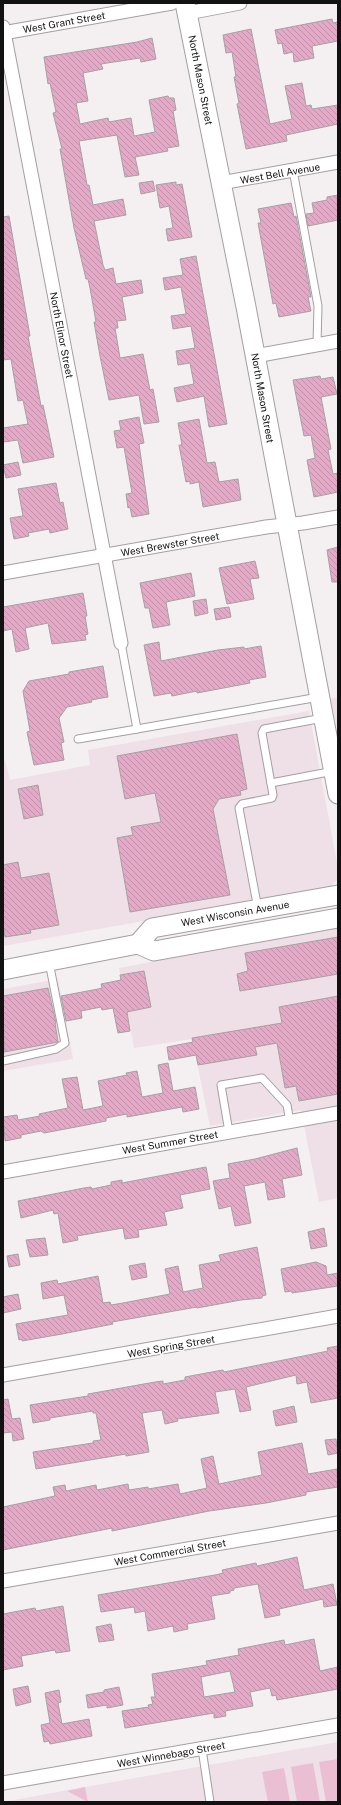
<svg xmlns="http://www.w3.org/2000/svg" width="341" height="1805" font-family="'Public Sans',sans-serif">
<defs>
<pattern id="building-back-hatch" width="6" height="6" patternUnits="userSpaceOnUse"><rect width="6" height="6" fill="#e3a9c6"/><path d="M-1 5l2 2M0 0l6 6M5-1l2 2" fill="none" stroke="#c290a9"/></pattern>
</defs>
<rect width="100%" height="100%" fill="#f4eff1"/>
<g fill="#eee0e6">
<polygon points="338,697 338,732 331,699"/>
<polygon points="309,711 338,869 338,879 329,888 3,946 3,761 5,760 10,780 90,765 88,750"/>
<polygon points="338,927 338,1198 319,1202 301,1110 210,1126 192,1039 134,1048 119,968"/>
<polygon points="58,979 73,1059 3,1071 3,989"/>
<polygon points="338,1742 338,1802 3,1802 85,1787"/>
</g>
<g fill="#eabfd3">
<polygon points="338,1759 338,1802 326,1802 319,1762"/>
<polygon points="313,1763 320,1802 297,1802 291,1767"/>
<polygon points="284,1768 290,1802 268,1802 262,1772"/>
<polygon points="85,1787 88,1802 67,1791"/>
</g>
<g fill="url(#building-back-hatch)" stroke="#a6a1a3" fill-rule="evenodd">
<polygon points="332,19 333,23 338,22 338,41 312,46 314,58 294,62 293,52 284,54 282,43 278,44 275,30"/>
<polygon points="251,29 270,124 292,119 285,86 302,83 306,106 311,105 312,109 338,105 338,124 286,135 287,141 246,149 237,104 239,103 234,77 236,77 232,52 226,53 223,35"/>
<polygon points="152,38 156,59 141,62 140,58 101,64 103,69 83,73 88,101 76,103 80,124 108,118 109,122 131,118 134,136 155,132 149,100 168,96 169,98 174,98 176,110 173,111 179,146 167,148 168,151 135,157 139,175 125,177 117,135 79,141 87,185 89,185 93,205 123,199 126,215 94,221 103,265 105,270 113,268 116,284 141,280 143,293 122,297 126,320 117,321 118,328 115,328 120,358 143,354 150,390 153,389 159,422 144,424 139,395 109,400 100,356 94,322 96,322 90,288 88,279 86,279 74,228 60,149 62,149 53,113 56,112 50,83 48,84 44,57 137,42"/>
<polygon points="153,181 155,191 141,194 139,183"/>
<polygon points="176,182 176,185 182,184 192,237 168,241 166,229 173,228 169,206 160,208 156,185"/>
<polygon points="338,195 338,220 308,226 306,214 314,213 312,203 327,200 327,197"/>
<polygon points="291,203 294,217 296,216 311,297 308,297 311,311 279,317 276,303 273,304 258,223 261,223 258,209"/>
<polygon points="9,216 30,336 28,336 41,406 43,405 54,457 23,463 18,440 3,442 3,428 28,424 23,400 18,401 11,359 3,360 3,217"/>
<polygon points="196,256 227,424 209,427 204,396 177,402 174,388 194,384 190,363 178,365 176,351 195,348 191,326 173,329 171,316 186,314 181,287 165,290 163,278 183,275 180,259"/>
<polygon points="320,376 321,379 333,377 337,394 321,397 331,449 328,450 333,474 338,473 338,492 314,497 307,460 315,458 311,435 304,436 293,380"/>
<polygon points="139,417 144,443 139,444 149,514 132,517 130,507 128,508 126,494 132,493 124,447 117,448 114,431 121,430 119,421"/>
<polygon points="199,419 207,463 215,462 219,482 238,479 241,500 203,507 199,482 190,484 190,481 186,482 179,445 182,445 178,423"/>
<polygon points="18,462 21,475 6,478 3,465"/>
<polygon points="56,483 60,503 63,502 68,529 50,533 49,529 28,533 29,536 14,539 10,518 23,516 18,489"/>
<polygon points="338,547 338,582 332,582 327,550"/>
<polygon points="255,561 259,578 250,579 254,599 227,604 219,568"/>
<polygon points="191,573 195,596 166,602 170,625 153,628 149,608 145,608 140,583"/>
<polygon points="83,593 87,616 85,616 88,634 85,635 86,640 52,644 48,623 25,628 29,649 16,652 12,629 3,631 3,607"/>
<polygon points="206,599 208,613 195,616 193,601"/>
<polygon points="229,607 231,617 216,620 214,609"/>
<polygon points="159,642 161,661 218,650 244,647 244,649 261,646 266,677 249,680 250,683 197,693 197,691 172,696 171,693 154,696 144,645"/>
<polygon points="103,666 108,697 91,700 92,702 67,707 59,718 64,742 61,743 64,760 34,765 27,732 30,731 23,691 29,681 69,674 69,672"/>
<polygon points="237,734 247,789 240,791 241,795 219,799 213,809 230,895 130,912 117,838 133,835 131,827 161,822 155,793 125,799 117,756"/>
<polygon points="38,785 43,815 24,819 18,789"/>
<polygon points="18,862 21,878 49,873 59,925 30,930 31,933 5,937 3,924 3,865"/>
<polygon points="338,937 338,974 240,991 237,974 248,971 245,953"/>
<polygon points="144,971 151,1007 127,1012 130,1031 118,1033 113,1008 102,1010 101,1007 81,1011 82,1018 66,1021 61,996 98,989 102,988 101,984 121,980 120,975"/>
<polygon points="48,988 56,1023 55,1023 58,1042 4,1052 3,996"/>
<polygon points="338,996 338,1094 299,1101 296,1086 285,1088 277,1043 255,1047 257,1055 198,1065 196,1055 169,1060 167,1047 193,1042 192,1038 282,1023 279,1007"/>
<polygon points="168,1063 173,1091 195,1087 199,1109 183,1112 182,1107 127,1117 127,1114 106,1118 106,1121 81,1126 44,1133 41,1131 21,1135 21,1138 20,1138 5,1141 3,1117 17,1115 18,1120 40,1116 39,1114 68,1108 62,1079 77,1077 83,1110 103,1106 98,1081 127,1075 126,1073 137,1071 142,1097 163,1093 158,1065"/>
<polygon points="297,1148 302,1175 282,1179 285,1197 268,1200 265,1182 244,1186 251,1223 235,1226 231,1206 219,1209 213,1181 230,1178 228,1164 255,1159"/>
<polygon points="206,1167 210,1189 180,1195 183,1208 164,1212 167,1225 138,1230 139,1237 125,1239 123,1228 77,1236 78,1240 63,1243 58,1213 54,1214 53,1210 21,1218 18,1201 84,1188 91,1187 92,1189 111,1185 111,1182 122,1180 122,1183"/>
<polygon points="324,1228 327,1246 311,1249 308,1232"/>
<polygon points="45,1238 48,1255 30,1257 26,1240"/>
<polygon points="257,1247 266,1295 262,1296 262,1298 241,1300 197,1308 197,1307 112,1322 113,1324 62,1334 22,1341 22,1339 19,1340 16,1324 68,1315 64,1295 43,1299 41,1283 57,1280 58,1284 98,1276 103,1303 110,1302 111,1305 123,1303 170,1294 165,1269 178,1266 183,1292 203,1288 199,1265 221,1261 219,1255"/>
<polygon points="18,1254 20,1265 9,1267 7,1256"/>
<polygon points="316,1262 326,1266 327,1275 338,1273 338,1286 292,1293 292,1291 285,1292 281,1269"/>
<polygon points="145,1263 147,1277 132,1280 129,1266"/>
<polygon points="18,1294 21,1309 3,1313 3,1297"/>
<polygon points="338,1346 338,1398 311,1403 307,1382 297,1384 296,1375 246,1387 251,1410 240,1412 235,1389 215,1392 219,1413 177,1419 178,1421 165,1424 162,1410 142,1413 149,1452 126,1456 126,1454 36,1469 33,1452 93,1443 93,1441 101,1440 96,1413 93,1413 93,1411 50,1418 50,1420 33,1423 30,1405 88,1396 88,1394 155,1382 163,1381 163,1384 185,1380 185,1377 217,1371 223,1370 224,1372 328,1351 327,1348"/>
<polygon points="8,1399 12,1419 20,1418 24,1439 13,1441 12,1432 3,1433 3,1400"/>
<polygon points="294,1406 297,1422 276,1426 273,1411"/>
<polygon points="336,1439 338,1453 328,1455 325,1440"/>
<polygon points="302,1443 308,1474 337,1469 338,1487 306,1492 306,1495 266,1503 209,1511 112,1531 112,1528 3,1550 3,1507 55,1496 53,1487 65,1485 66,1491 96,1485 97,1490 128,1484 129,1490 148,1487 148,1489 178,1484 180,1494 207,1488 201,1459 213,1456 219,1484 262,1475 258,1452"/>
<polygon points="297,1557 304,1590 333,1584 337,1605 324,1607 323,1599 279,1609 280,1615 265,1618 258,1584 234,1588 234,1590 230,1591 230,1593 211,1596 215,1619 187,1624 188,1629 174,1632 173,1626 148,1631 145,1611 135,1613 134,1607 101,1612 98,1595 215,1575 223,1573 222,1570 256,1563 257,1566"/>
<polygon points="63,1606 70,1651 56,1653 55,1650 21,1656 23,1666 3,1670 3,1614 35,1608 36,1611"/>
<polygon points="111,1624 114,1640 99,1642 96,1627"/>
<path d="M314,1639L320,1671L338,1667V1689L277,1700L276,1695L272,1696L270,1688L250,1692L253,1706L225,1711L226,1716L214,1718V1713L125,1728L122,1711L149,1707L148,1705L153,1704L151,1697H155L152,1674L207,1665L206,1661L239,1655L238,1649L284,1640L285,1645ZM230,1671L235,1692L204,1697L201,1677Z"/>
<polygon points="28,1686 31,1702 16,1706 13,1689"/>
<polygon points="119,1687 123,1705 107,1708 107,1705 88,1708 86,1695 104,1692 104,1690"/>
<polygon points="59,1690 61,1702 58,1703 62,1724 89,1719 92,1736 50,1744 49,1741 44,1742 41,1725 50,1723 45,1693"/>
</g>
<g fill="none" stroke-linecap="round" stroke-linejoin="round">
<defs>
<g id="service">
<polyline points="293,170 318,306 317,344"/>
<polyline points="121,643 137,729 319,697"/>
<polyline points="78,739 137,729"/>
<polyline points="271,783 334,771"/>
<polyline points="258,909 239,808 242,804 272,798 273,795 262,733 264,729 323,718"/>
<polyline points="3,1061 56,1049 65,1043 49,962"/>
<polyline points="229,1132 221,1085 262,1078 287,1105 290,1122"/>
<polyline points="202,1749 210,1802"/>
</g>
<g id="minor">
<polyline points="188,13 240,3"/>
<polyline points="3,27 121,643"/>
<polyline points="3,33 172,3"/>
<polyline points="221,183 338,162"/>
<polyline points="255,356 338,341"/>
<polyline points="3,573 266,527 303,523 338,517"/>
<polyline points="3,1172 338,1113"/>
<polyline points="3,1375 338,1316"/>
<polyline points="3,1581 338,1523"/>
<polyline points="3,1783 338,1725"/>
</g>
<g id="secondary">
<polyline points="185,3 246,307 338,794"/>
<polyline points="138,944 152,928 338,895"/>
<polyline points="3,970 138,944 154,951 338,918"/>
</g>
</defs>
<use href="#service" stroke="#a49fa1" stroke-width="9"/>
<use href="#minor" stroke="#a49fa1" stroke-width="15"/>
<use href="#secondary" stroke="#a49fa1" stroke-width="21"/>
<use href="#service" stroke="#fff" stroke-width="7"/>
<use href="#minor" stroke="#fff" stroke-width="13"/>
<use href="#secondary" stroke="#fff" stroke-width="19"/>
</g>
<g text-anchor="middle" stroke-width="3" stroke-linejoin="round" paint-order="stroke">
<g font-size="10" fill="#131212" stroke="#fffefe">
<text transform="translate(64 22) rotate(-10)" y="4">West Grant Street</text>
<text transform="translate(201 80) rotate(79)" y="4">North Mason Street</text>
<text transform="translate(280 173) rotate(-10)" y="4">West Bell Avenue</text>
<text transform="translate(62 335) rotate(79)" y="4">North Elinor Street</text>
<text transform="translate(263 398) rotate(80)" y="4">North Mason Street</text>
<text transform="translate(170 544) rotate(-10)" y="4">West Brewster Street</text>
<text transform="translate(235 913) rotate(-10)" y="4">West Wisconsin Avenue</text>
<text transform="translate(170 1142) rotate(-10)" y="4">West Summer Street</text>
<text transform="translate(171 1346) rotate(-10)" y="4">West Spring Street</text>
<text transform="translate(170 1552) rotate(-10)" y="4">West Commercial Street</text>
<text transform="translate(171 1754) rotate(-10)" y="4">West Winnebago Street</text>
</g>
</g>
<rect width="341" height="1805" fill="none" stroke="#131212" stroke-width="8"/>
</svg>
